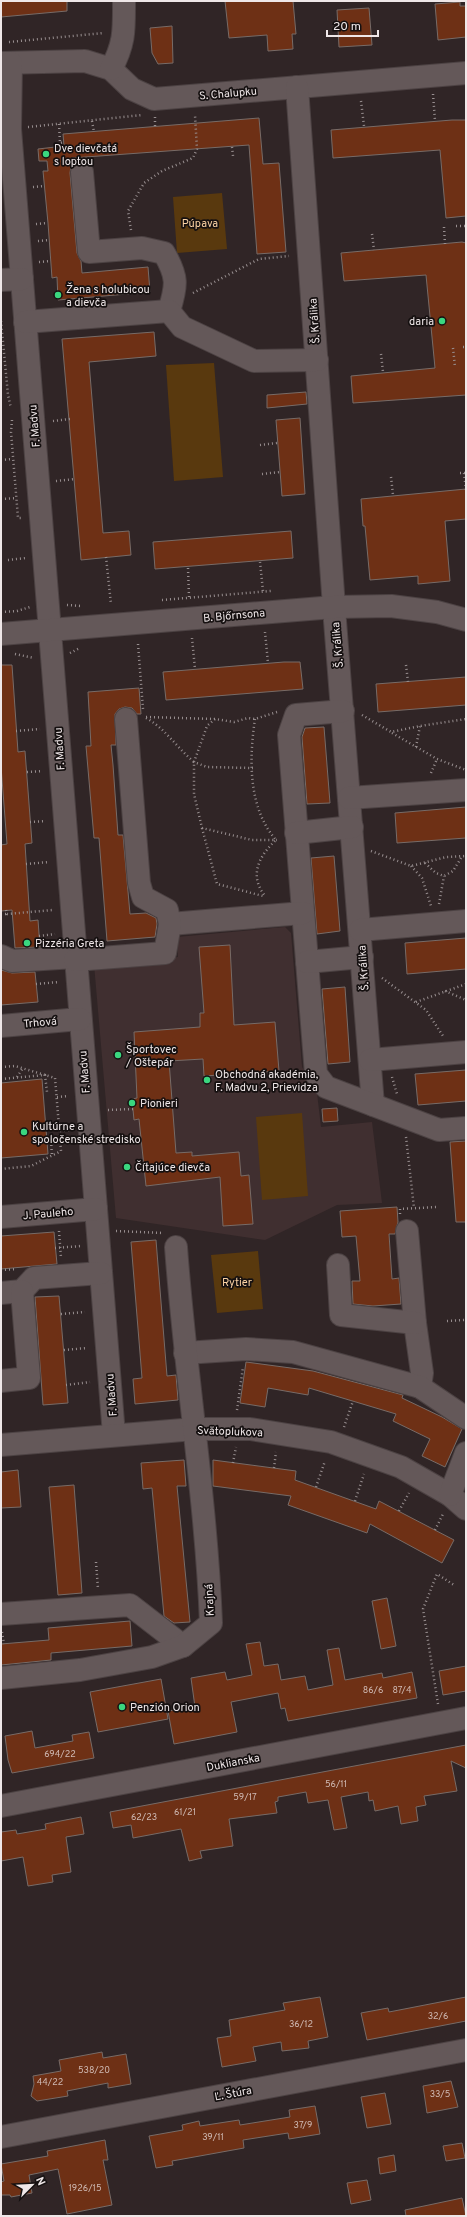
<svg xmlns="http://www.w3.org/2000/svg" width="467" height="2217" font-family="Overpass,sans-serif">
<rect width="100%" height="100%" fill="#302526"/>
<polygon fill="#402f30" points="285,927 291,933 302,1067 317,1093 321,1127 372,1122 382,1203 337,1205 265,1240 116,1218 94,964 178,957 177,937"/>
<g fill="#59390e">
<polygon points="222,193 227,249 177,253 173,197"/>
<polygon points="214,363 223,477 174,481 166,365"/>
<polygon points="302,1113 308,1196 262,1200 256,1117"/>
<polygon points="258,1251 263,1309 217,1313 211,1255"/>
</g>
<g fill="#6e3015" stroke="#776b67">
<polygon points="1,1 67,1 67,11 1,17"/>
<polygon points="225,1 293,1 296,34 292,34 293,49 268,51 267,35 229,38"/>
<polygon points="460,2 460,6 466,6 466,37 438,40 435,4"/>
<polygon points="369,8 372,45 339,47 337,10"/>
<polygon points="172,26 173,63 158,64 152,53 150,28"/>
<polygon points="259,118 263,164 279,163 286,252 257,254 249,145 72,158 70,173 77,253 81,261 82,273 148,267 150,292 58,300 57,277 52,278 48,223 43,171 48,171 47,161 39,161 38,149 64,146 63,134"/>
<polygon points="452,120 466,120 466,216 446,218 440,150 333,158 331,130"/>
<polygon points="462,242 466,243 466,395 353,403 351,376 435,368 426,275 344,281 341,253"/>
<polygon points="154,332 156,356 89,362 103,533 129,531 131,555 81,560 62,339"/>
<polygon points="306,392 307,404 267,408 267,395"/>
<polygon points="300,418 305,494 282,496 276,420"/>
<polygon points="466,489 466,519 445,521 450,581 418,584 418,576 370,580 365,526 363,526 361,499"/>
<polygon points="291,531 293,558 155,569 153,542"/>
<polygon points="284,662 300,662 303,689 166,700 163,672"/>
<polygon points="1,665 12,665 18,752 25,751 32,843 25,844 30,921 38,920 40,947 15,948 12,910 1,911 1,845 7,844 1,766"/>
<polygon points="466,677 466,705 378,712 376,684"/>
<polygon points="139,688 141,714 137,714 132,708 125,707 119,709 115,714 116,745 111,745 113,765 118,835 123,835 130,914 146,913 156,918 157,924 155,937 107,941 99,838 94,838 86,746 91,746 88,692"/>
<polygon points="324,727 330,803 307,804 302,737 305,728"/>
<polygon points="466,807 466,838 397,843 395,813"/>
<polygon points="334,856 340,931 317,934 311,858"/>
<polygon points="466,938 466,969 407,974 405,943"/>
<polygon points="230,945 234,1025 275,1022 279,1071 204,1076 203,1059 169,1061 176,1153 192,1152 192,1156 239,1152 241,1176 249,1175 253,1224 223,1226 220,1177 146,1186 139,1119 134,1120 132,1099 137,1098 134,1032 200,1027 200,1013 204,1013 199,947"/>
<polygon points="1,970 12,973 35,972 38,1002 1,1005"/>
<polygon points="345,987 350,1062 328,1064 322,989"/>
<polygon points="466,1070 466,1101 418,1105 415,1074"/>
<polygon points="42,1079 48,1154 1,1158 1,1083"/>
<polygon points="337,1108 338,1121 323,1122 322,1109"/>
<polygon points="466,1141 466,1222 456,1222 450,1142"/>
<polygon points="397,1207 398,1222 395,1234 389,1234 392,1279 399,1278 401,1304 373,1306 353,1304 352,1281 360,1281 356,1236 342,1237 340,1211"/>
<polygon points="54,1232 57,1264 1,1269 1,1236"/>
<polygon points="156,1240 167,1376 176,1375 178,1400 135,1404 133,1379 142,1378 131,1242"/>
<polygon points="59,1296 68,1403 43,1405 35,1297"/>
<polygon points="246,1362 313,1371 403,1395 402,1398 442,1417 462,1429 445,1467 422,1456 430,1439 393,1421 396,1414 309,1388 308,1395 268,1388 265,1407 240,1403"/>
<polygon points="184,1460 186,1486 177,1486 190,1622 174,1623 164,1616 152,1488 143,1489 141,1463"/>
<polygon points="213,1460 296,1471 295,1480 376,1509 379,1501 454,1540 442,1563 370,1524 367,1533 288,1505 291,1496 213,1486"/>
<polygon points="18,1470 21,1507 1,1508 1,1472"/>
<polygon points="74,1485 82,1593 58,1595 49,1487"/>
<polygon points="387,1598 396,1646 381,1649 372,1601"/>
<polygon points="130,1621 132,1646 51,1653 51,1660 1,1665 1,1644 49,1640 48,1628"/>
<polygon points="260,1642 264,1666 278,1664 281,1680 305,1676 308,1690 333,1685 327,1650 339,1648 345,1680 382,1673 383,1678 412,1672 417,1698 288,1721 285,1708 281,1709 278,1693 231,1702 237,1732 174,1744 168,1711 195,1707 191,1678 225,1672 227,1680 252,1675 246,1644"/>
<polygon points="466,1666 466,1691 443,1695 439,1671"/>
<polygon points="161,1679 168,1719 98,1732 90,1692"/>
<polygon points="32,1731 35,1748 73,1741 72,1735 89,1732 94,1758 12,1773 8,1760 5,1736"/>
<polygon points="466,1745 466,1768 451,1761 457,1791 424,1796 426,1805 416,1807 418,1821 401,1824 398,1806 375,1811 373,1800 369,1801 368,1792 341,1797 347,1828 334,1830 328,1800 308,1803 306,1792 278,1797 278,1801 275,1802 277,1813 229,1819 233,1846 200,1851 202,1858 189,1861 181,1829 133,1838 131,1825 113,1828 110,1812"/>
<polygon points="81,1817 84,1834 66,1837 71,1872 52,1875 53,1882 28,1886 23,1857 1,1861 1,1832 16,1830 17,1834 46,1829 45,1824"/>
<polygon points="320,1997 328,2037 308,2041 309,2048 282,2051 281,2042 253,2047 256,2061 222,2067 217,2038 231,2036 229,2020 285,2010 283,2003"/>
<polygon points="466,1997 466,2021 367,2040 361,2013 388,2008 389,2012"/>
<polygon points="102,2052 103,2058 126,2054 131,2084 108,2088 108,2083 67,2091 68,2096 37,2101 31,2096 34,2084 33,2076 61,2071 59,2060"/>
<polygon points="451,2081 458,2107 427,2113 423,2086"/>
<polygon points="385,2093 391,2124 367,2128 361,2097"/>
<polygon points="315,2106 320,2134 289,2139 288,2133 243,2140 244,2148 172,2161 173,2165 156,2168 149,2136 183,2130 182,2125 199,2121 200,2126 239,2120 240,2125 290,2117 289,2110"/>
<polygon points="105,2140 108,2160 103,2160 112,2205 67,2214 58,2169 29,2175 32,2193 11,2197 10,2195 1,2195 1,2182 4,2181 1,2164 48,2156 47,2151"/>
<polygon points="462,2143 465,2158 446,2161 443,2146"/>
<polygon points="394,2155 396,2171 380,2174 378,2158"/>
<polygon points="367,2180 371,2200 351,2204 347,2183"/>
<polygon points="462,2198 466,2216 406,2216 405,2210"/>
</g>
<g fill="none" stroke-linecap="round" stroke-linejoin="round">
<defs>
<g id="minor">
<polyline points="1,63 85,61 111,69 132,89 154,99 466,73"/>
<polyline points="11,63 10,129 114,1435"/>
<path d="M111,69C125,43 124,30 124,1"/>
<polyline points="297,87 335,621 373,1105"/>
<path d="M82,172L89,252L142,248L164,253C178,277 177,285 169,311"/>
<polyline points="1,280 22,279"/>
<polyline points="25,322 169,311 182,327 254,361 317,360"/>
<polyline points="1,634 334,607 391,606 437,612 466,620"/>
<polyline points="343,711 296,715 289,735 316,1074 326,1087 439,1130 466,1128"/>
<polyline points="349,798 466,790"/>
<polyline points="296,833 352,827"/>
<polyline points="170,924 303,913"/>
<polyline points="360,930 466,921"/>
<polyline points="1,956 12,961 75,957"/>
<polyline points="75,960 165,953 170,924 167,910 143,897 139,883 126,719"/>
<polyline points="307,962 362,957"/>
<polyline points="1,1026 80,1019"/>
<polyline points="370,1060 466,1052"/>
<polyline points="1,1217 96,1209"/>
<polyline points="407,1231 415,1323 422,1373 420,1387"/>
<polyline points="338,1265 341,1315 415,1323"/>
<polyline points="1,1293 22,1291 34,1278 101,1273"/>
<polyline points="185,1353 246,1349 293,1352 420,1387 466,1418"/>
<polyline points="1,1381 29,1378 22,1291"/>
<polyline points="1,1445 195,1429 250,1429 331,1442 401,1467 450,1495 466,1509"/>
<polyline points="450,1495 466,1453"/>
<polyline points="1,1614 130,1605 183,1646"/>
<path d="M1,1678L80,1670L152,1657L183,1646L211,1623C206,1497 185,1372 176,1247"/>
<polyline points="1,1806 466,1718"/>
<polyline points="1,2137 466,2050"/>
</g>
</defs>
<use href="#minor" stroke="#4c4243" stroke-width="24"/>
<g stroke="#988f90" stroke-width="2.5" stroke-dasharray="1 3" stroke-linecap="butt">
<polyline points="9,42 104,33"/>
<polyline points="433,94 435,121"/>
<polyline points="361,101 364,126"/>
<polyline points="155,117 155,126"/>
<polyline points="92,121 94,132"/>
<polyline points="59,124 60,143 64,142"/>
<polyline points="28,127 142,115"/>
<polyline points="232,147 233,156"/>
<polyline points="33,187 44,186"/>
<polyline points="36,224 47,223"/>
<polyline points="456,226 466,226"/>
<polyline points="444,227 445,244"/>
<polyline points="131,230 128,211 144,183 162,171 193,158 197,149 195,115"/>
<polyline points="372,234 374,250"/>
<polyline points="38,241 49,240"/>
<polyline points="39,262 51,261"/>
<polyline points="193,293 259,259 289,256"/>
<polyline points="1,321 8,395 11,408"/>
<polyline points="463,347 466,347"/>
<polyline points="453,348 455,367"/>
<polyline points="381,354 383,372"/>
<polyline points="12,420 11,432 18,518 22,518"/>
<polyline points="53,421 70,419"/>
<polyline points="260,445 277,443"/>
<polyline points="1,460 13,459"/>
<polyline points="460,473 466,473"/>
<polyline points="464,473 466,490"/>
<polyline points="262,474 280,472"/>
<polyline points="391,477 393,495"/>
<polyline points="56,481 75,479"/>
<polyline points="1,499 16,498"/>
<polyline points="106,557 111,604"/>
<polyline points="8,560 26,558"/>
<polyline points="260,562 263,591"/>
<polyline points="188,568 189,597"/>
<polyline points="162,600 271,591"/>
<polyline points="67,605 81,606"/>
<polyline points="1,612 17,611 30,607"/>
<polyline points="265,632 268,663"/>
<polyline points="192,638 195,669"/>
<polyline points="138,644 143,709"/>
<polyline points="70,653 80,648"/>
<polyline points="15,654 34,658"/>
<polyline points="406,665 408,682"/>
<polyline points="362,715 391,732 420,726 466,719"/>
<polyline points="146,717 215,719 234,722 248,718 255,719 277,712"/>
<path d="M146,718C165,728 177,748 194,762V794L202,828L252,840H277"/>
<polyline points="215,719 207,726 194,762 207,767 253,768"/>
<path d="M255,719C249,759 248,808 276,840C259,856 248,876 266,897"/>
<polyline points="16,731 40,729"/>
<polyline points="392,733 437,759 466,770"/>
<polyline points="416,747 420,726"/>
<polyline points="27,772 42,771"/>
<polyline points="431,773 437,759"/>
<polyline points="30,822 46,821"/>
<polyline points="202,828 217,884 263,896"/>
<polyline points="371,851 411,866 446,857 466,856"/>
<polyline points="425,863 436,873 444,876 453,871 461,858"/>
<polyline points="26,864 49,862"/>
<polyline points="411,866 422,878 431,906"/>
<polyline points="439,904 444,876"/>
<polyline points="6,910 7,914 53,910"/>
<polyline points="1,914 7,914"/>
<polyline points="39,936 55,934"/>
<polyline points="382,978 426,1010 443,1036"/>
<polyline points="36,984 59,982"/>
<polyline points="445,991 466,1000"/>
<polyline points="416,1002 466,984"/>
<polyline points="1,1067 15,1066 55,1078 61,1151 31,1166 1,1169"/>
<polyline points="17,1077 23,1068"/>
<polyline points="392,1077 397,1094"/>
<polyline points="1,1079 45,1075 47,1092"/>
<polyline points="57,1097 68,1096"/>
<polyline points="108,1110 133,1109"/>
<polyline points="60,1131 71,1130"/>
<polyline points="406,1137 414,1208"/>
<polyline points="51,1141 52,1156"/>
<polyline points="400,1214 400,1209 436,1207"/>
<polyline points="59,1231 61,1258"/>
<polyline points="116,1231 163,1233"/>
<polyline points="55,1248 81,1246"/>
<polyline points="1,1270 16,1269"/>
<polyline points="61,1314 85,1312"/>
<polyline points="447,1321 465,1320"/>
<polyline points="64,1350 87,1348"/>
<polyline points="66,1385 90,1382"/>
<polyline points="237,1410 243,1367"/>
<polyline points="344,1427 353,1401"/>
<polyline points="233,1463 236,1447"/>
<polyline points="274,1468 276,1452"/>
<polyline points="316,1487 325,1461"/>
<polyline points="355,1501 364,1474"/>
<polyline points="399,1511 409,1493"/>
<polyline points="435,1530 443,1514"/>
<polyline points="96,1562 98,1589"/>
<polyline points="2,1632 4,1644"/>
<polyline points="438,1704 423,1609 437,1574 454,1585"/>
</g>
<use href="#minor" stroke="#645859" stroke-width="22"/>
</g>
<g fill="#3ad77f" stroke="#151010" stroke-width="1.5">
<circle cx="46" cy="154" r="4"/>
<circle cx="58" cy="295" r="4"/>
<circle cx="442" cy="321" r="4"/>
<circle cx="27" cy="943" r="4"/>
<circle cx="118" cy="1055" r="4"/>
<circle cx="207" cy="1080" r="4"/>
<circle cx="132" cy="1103" r="4"/>
<circle cx="24" cy="1132" r="4"/>
<circle cx="127" cy="1167" r="4"/>
<circle cx="122" cy="1707" r="4"/>
</g>
<g text-anchor="middle" stroke-width="3.5" stroke-linejoin="round" paint-order="stroke">
<g font-size="9" fill="#cfb9b3">
<text x="373" y="1693">86/6</text>
<text x="402" y="1693">87/4</text>
<text x="60" y="1757">694/22</text>
<text x="336" y="1787">56/11</text>
<text x="245" y="1800">59/17</text>
<text x="185" y="1815">61/21</text>
<text x="144" y="1820">62/23</text>
<text x="438" y="2019">32/6</text>
<text x="301" y="2027">36/12</text>
<text x="94" y="2073">538/20</text>
<text x="50" y="2085">44/22</text>
<text x="440" y="2097">33/5</text>
<text x="303" y="2128">37/9</text>
<text x="213" y="2140">39/11</text>
<text x="85" y="2191">1926/15</text>
</g>
<g font-size="11" fill="#efe7e8" stroke="#151010">
<text transform="translate(228 93) rotate(-5)" y="4">S. Chalupku</text>
<text transform="translate(314 321) rotate(-94)" y="4">Š. Králika</text>
<text transform="translate(34 426) rotate(-95)" y="4">F. Madvu</text>
<text transform="translate(234 615) rotate(-5)" y="4">B. Bjőrnsona</text>
<text transform="translate(337 645) rotate(-95)" y="4">Š. Králika</text>
<text transform="translate(59 749) rotate(-94)" y="4">F. Madvu</text>
<text transform="translate(363 968) rotate(-94)" y="4">Š. Králika</text>
<text transform="translate(40 1022) rotate(-5)" y="4">Trhová</text>
<text transform="translate(84 1072) rotate(-95)" y="4">F. Madvu</text>
<text transform="translate(48 1213) rotate(-5)" y="4">J. Pauleho</text>
<text transform="translate(111 1395) rotate(-95)" y="4">F. Madvu</text>
<text transform="translate(230 1431) rotate(2)" y="4">Svätoplukova</text>
<text transform="translate(209 1600) rotate(-93)" y="4">Krajná</text>
<text transform="translate(233 1762) rotate(-11)" y="4">Duklianska</text>
<text transform="translate(233 2093) rotate(-11)" y="4">Ľ. Štúra</text>
</g>
<g font-size="11" fill="#efe7e8" stroke="#151010" text-anchor="start">
<text x="54" y="152">Dve dievčatá<tspan x="54" dy="13">s loptou</tspan></text>
<text x="66" y="293">Žena s holubicou<tspan x="66" dy="13">a dievča</tspan></text>
<text x="434" y="325" text-anchor="end">daria</text>
<text x="35" y="947">Pizzéria Greta</text>
<text x="126" y="1053">Športovec<tspan x="126" dy="13">/ Oštepár</tspan></text>
<text x="215" y="1078">Obchodná akadémia,<tspan x="215" dy="13">F. Madvu 2, Prievidza</tspan></text>
<text x="140" y="1107">Pionieri</text>
<text x="32" y="1130">Kultúrne a<tspan x="32" dy="13">spoločenské stredisko</tspan></text>
<text x="135" y="1171">Čítajúce dievča</text>
<text x="130" y="1711">Penzión Orion</text>
</g>
<g font-size="11" fill="#fcd3a4" stroke="#151010">
<text x="200" y="227">Púpava</text>
<text x="237" y="1286">Rytier</text>
</g>
</g>
<rect width="467" height="2217" fill="none" stroke="#efe7e8" stroke-width="4"/>
<g transform="translate(32 2185) rotate(66)" stroke="#151010" stroke-width="3" paint-order="stroke">
<path d="M0-3L7 15L0 10L-7 15Z" fill="#efe7e8"/>
<text y="-6" font-size="11" font-weight="bold" text-anchor="middle" fill="#efe7e8">N</text>
</g>
<path d="M327 30v6h51v-6" fill="none" stroke="#efe7e8" stroke-width="2"/>
<text x="333" y="30" font-size="12" fill="#efe7e8" stroke="#151010" stroke-width="3" paint-order="stroke">20 m</text>
</svg>
